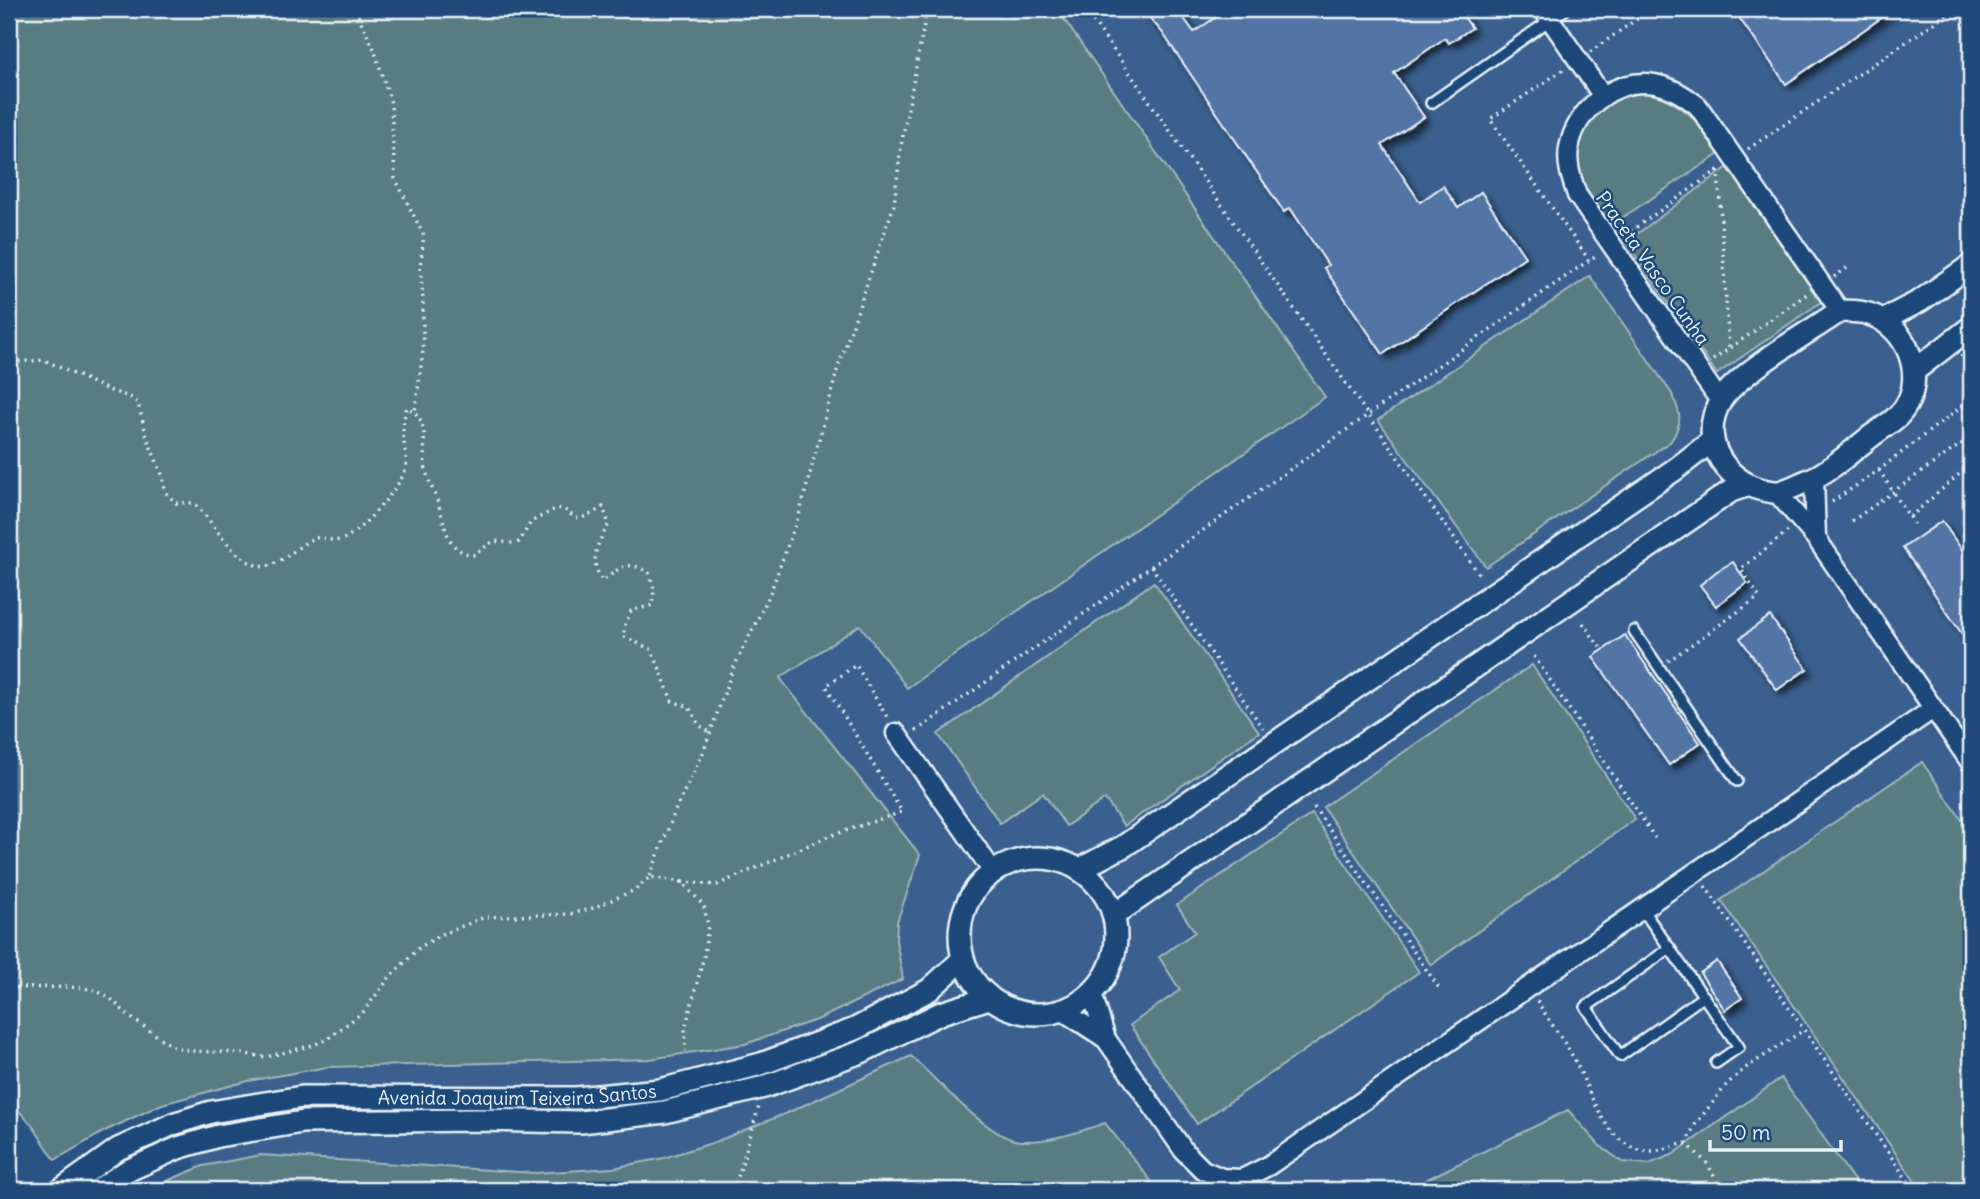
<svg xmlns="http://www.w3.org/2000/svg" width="1980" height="1199" font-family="Delius,sans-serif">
<defs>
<filter id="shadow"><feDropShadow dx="5" dy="5" stdDeviation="3.5" flood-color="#0009"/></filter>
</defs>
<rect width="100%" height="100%" fill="#295383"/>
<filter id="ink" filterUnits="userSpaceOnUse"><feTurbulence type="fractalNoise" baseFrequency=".0143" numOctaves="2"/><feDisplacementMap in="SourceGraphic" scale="14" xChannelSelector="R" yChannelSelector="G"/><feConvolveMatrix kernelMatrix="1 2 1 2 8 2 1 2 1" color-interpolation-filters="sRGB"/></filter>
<g filter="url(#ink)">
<polygon fill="#3a608f" points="723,9 1971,9 1971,1190 198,1190 155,844"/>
<g fill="#597c81" stroke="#a0b6bc" stroke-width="2">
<polygon points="9,9 1057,9 1325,397 907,688 860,625 780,678 920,855 897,922 896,940 903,979 819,1019 745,1044 650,1059 327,1067 248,1081 162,1104 105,1131 55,1160 32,1125 9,1100"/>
<path d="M1650,93C1689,106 1697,121 1719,154L1611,225C1601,210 1584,191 1580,173C1572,145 1587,105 1617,97C1628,94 1640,94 1650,93Z"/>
<polygon points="1728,167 1821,302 1717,374 1626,242"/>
<path d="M1590,276L1672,394C1681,414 1683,422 1671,441L1486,567L1378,420Z"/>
<polygon points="1154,582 1259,732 1124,826 1105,799 1066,826 1043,793 1000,823 938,734"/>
<polygon points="1532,665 1635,819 1431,965 1323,807"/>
<polygon points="1922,762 1971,833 1971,1190 1921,1190 1721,900"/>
<polygon points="1312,814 1419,972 1197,1124 1130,1025 1180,990 1159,957 1195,932 1177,905"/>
<path d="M911,1056C934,1077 991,1141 1021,1141C1051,1142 1078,1132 1105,1123L1158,1190H145L203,1166L261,1155L535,1173L613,1168L664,1158L715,1142L787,1113Z"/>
<polygon points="1781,1078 1861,1190 1405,1190 1568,1110 1599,1145 1622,1162 1649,1164 1672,1155"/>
</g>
<g fill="#5375a5" stroke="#e8f1f8" stroke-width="2" filter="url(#shadow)">
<polygon points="1142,9 1177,9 1194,32 1228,9 1458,9 1472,28 1449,43 1445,38 1394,73 1424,117 1382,145 1420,202 1443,186 1458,208 1481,192 1525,257 1383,354 1324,268 1328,265 1290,208 1284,212 1162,32"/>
<polygon points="1733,9 1894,9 1786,84"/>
<polygon points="1942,521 1971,563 1971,647 1903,548"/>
<polygon points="1733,562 1747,583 1716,606 1700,585 1717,571"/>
<polygon points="1770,616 1807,669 1777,690 1740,638"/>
<polygon points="1625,635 1700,743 1669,765 1593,657"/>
<polygon points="1717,961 1742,998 1725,1010 1700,973"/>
</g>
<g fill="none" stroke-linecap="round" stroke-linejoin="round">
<defs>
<g id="service">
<polyline points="1431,103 1566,9"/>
<polyline points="1634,631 1737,781"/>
<polyline points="1642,909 1739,1047 1716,1063"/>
<polyline points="1670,948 1586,1007 1620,1056 1704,996"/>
</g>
<g id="minor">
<polyline points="1543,9 1602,95"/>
<path d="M1720,401L1577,195C1572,180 1566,164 1569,148C1576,109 1615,77 1655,84C1672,87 1685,96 1698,106L1840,311"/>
<polyline points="1814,478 1816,538"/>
<polyline points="1777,493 1816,538 1971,763"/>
<polyline points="896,733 994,873"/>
<polyline points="1092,993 1106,1039 1184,1151 1203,1170 1222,1178 1242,1179 1268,1166 1933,709"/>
<polyline points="1063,1011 1106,1039"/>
</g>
<g id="tertiary">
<path d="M1840,311C1856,311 1872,312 1885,322C1914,342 1925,387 1899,415C1892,422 1882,428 1874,434C1855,448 1830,472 1809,480C1799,484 1784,493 1774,492C1730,488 1695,443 1721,400C1738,373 1811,331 1840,311Z"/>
<polyline points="1883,320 1920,301 1971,265"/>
<polyline points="1914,371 1971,327"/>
<circle cx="1038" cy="936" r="78"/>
<polyline points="1080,869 1124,846 1677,468 1713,440"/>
<polyline points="1114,915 1731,491 1746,486"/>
<path id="s1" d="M61,1190L118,1149L173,1124L211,1112L302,1097L576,1098L660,1090L761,1064L855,1029L929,990L963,959"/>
<polyline points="98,1190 127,1171 178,1148 218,1136 303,1122 478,1120 581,1122 665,1112 764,1087 861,1052 941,1013 989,998"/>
</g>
</defs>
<use href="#service" stroke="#e8f1f8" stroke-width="14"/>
<use href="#minor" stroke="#e8f1f8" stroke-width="23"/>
<use href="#tertiary" stroke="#e8f1f8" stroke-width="26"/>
<g stroke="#e8f1f8" stroke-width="3.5" stroke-dasharray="2 5" stroke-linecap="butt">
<polyline points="355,9 374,49 391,103 395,178 424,236 420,267 423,299 423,350 415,412"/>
<polyline points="1085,9 1481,577"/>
<polyline points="1590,52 1651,9"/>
<polyline points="1563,70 1490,119 1589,260"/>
<polyline points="1748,149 1955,9"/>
<polyline points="1718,170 1729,349"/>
<polyline points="1625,235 1721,168"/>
<polyline points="1834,277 1847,268"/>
<polyline points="1961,355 1971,379"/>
<polyline points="1713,360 1807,294"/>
<path d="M9,370L14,362L44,360L108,390L130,397L138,403L147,438L163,477L165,492L176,503H194C215,523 229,557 259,566C276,570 296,547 310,540C321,534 329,542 340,540C358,536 399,488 405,471C409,457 402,442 403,428C403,421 405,414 407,407C431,420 422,443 425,465C427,479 435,493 439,506C446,527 446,551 473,555L494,541L512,543L519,542L531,522L557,508L564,509L575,518C587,518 593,513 603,507L609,524C597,544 588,561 603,581C621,567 627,559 649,573L654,589L653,605L631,611L625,625L623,636L650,649L658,664L672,701L689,707L699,725L711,733"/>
<polyline points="1879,470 1914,524"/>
<polyline points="1832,502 1879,470 1971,399"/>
<polyline points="1910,517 1971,464"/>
<polyline points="1852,521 1961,444 1971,457"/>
<polyline points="1151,566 1263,728"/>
<polyline points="1583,623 1602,650"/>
<polyline points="1534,656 1655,838"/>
<polyline points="1668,661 1759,597 1741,569 1788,531"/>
<polyline points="916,731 1598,254"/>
<polyline points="1314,807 1439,988"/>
<polyline points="650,876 677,806 703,753 733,669 769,596 800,512 837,371 894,205 901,146 927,9"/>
<polyline points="682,882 717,885 827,837 902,812 826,686 856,665 888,719"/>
<polyline points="1705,886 1914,1190"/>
<polyline points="9,988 68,987 92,989 109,997 130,1017 172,1046 192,1051 239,1053 266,1057 314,1045 329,1038 363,1012 390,977 419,948 440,935 485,917 570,914 593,908 635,890 650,877 682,882 704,906 708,926 704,956 685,1029 686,1051"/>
<path d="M1537,1001C1548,1019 1561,1037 1572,1055C1589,1085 1601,1139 1639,1150C1654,1154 1672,1146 1686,1143L1695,1125L1727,1084L1747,1067L1804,1030"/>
<polyline points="1686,1143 1708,1164 1721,1190"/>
<polyline points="734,1190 759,1106"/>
</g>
<use href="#service" stroke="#1f4a7a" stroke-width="9"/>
<use href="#minor" stroke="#1f4a7a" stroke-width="18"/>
<use href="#tertiary" stroke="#1f4a7a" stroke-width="21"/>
</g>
</g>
<g text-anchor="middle" stroke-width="5" stroke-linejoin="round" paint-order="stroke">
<g font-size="19" fill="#e8f1f8" stroke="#1f4a7a">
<text transform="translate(1653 268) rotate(55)" y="7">Praceta Vasco Cunha</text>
<text dy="7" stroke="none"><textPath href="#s1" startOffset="478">Avenida Joaquim Teixeira Santos</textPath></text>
</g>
</g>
<rect width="1980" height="1199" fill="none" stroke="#1f4a7a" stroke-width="35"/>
<rect x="18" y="18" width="1945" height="1164" fill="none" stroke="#e8f1f8" stroke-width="2.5" filter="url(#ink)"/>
<path d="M1710 1140v10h131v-10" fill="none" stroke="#e8f1f8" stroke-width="3.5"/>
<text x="1721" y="1140" font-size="21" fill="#e8f1f8" stroke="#1f4a7a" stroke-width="5" paint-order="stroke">50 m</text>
</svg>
